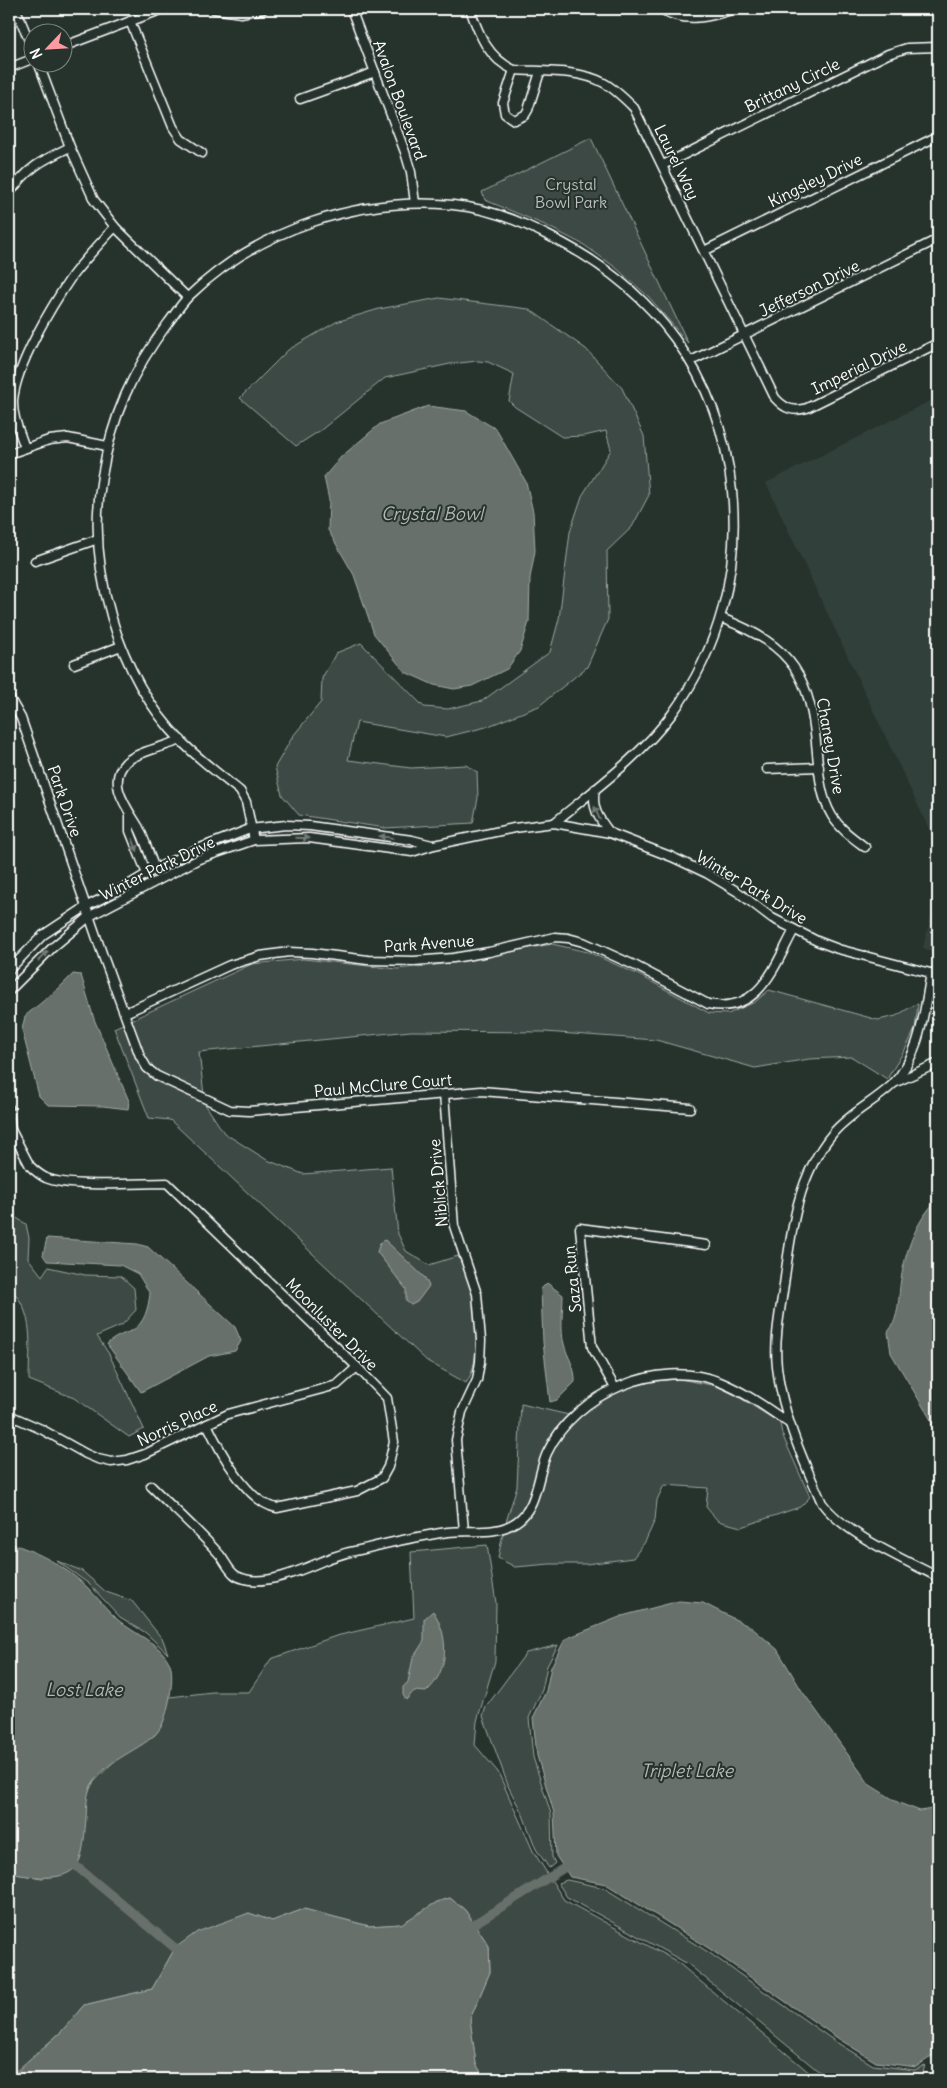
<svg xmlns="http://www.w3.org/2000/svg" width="947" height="2088" font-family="Delius,sans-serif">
<rect width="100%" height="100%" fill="#26332d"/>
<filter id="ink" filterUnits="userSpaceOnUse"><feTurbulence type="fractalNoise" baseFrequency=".02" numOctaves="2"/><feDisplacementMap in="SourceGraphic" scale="10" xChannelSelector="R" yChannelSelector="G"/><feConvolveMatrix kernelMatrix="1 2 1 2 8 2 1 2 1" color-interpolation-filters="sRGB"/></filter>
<g filter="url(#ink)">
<g fill="#333f3a">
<polygon points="938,397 938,848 766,483"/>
<polygon points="938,886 938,954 923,948"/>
</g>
<g fill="#3e4944" stroke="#9ea4a2">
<polygon points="591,138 688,343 649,297 615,267 584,245 545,225 485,200 482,192"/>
<polygon points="439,298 529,309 586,349 622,388 644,436 649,495 632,527 607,551 608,619 587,667 539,706 486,727 446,737 357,722 348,760 411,768 466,765 477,772 478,798 473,823 385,828 299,815 282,795 275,767 293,736 321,702 322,678 336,653 361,643 424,707 448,709 482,701 550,652 559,619 570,532 582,496 611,450 606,431 584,436 562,437 515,407 509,401 514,374 488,362 478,361 450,364 385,378 321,430 296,446 240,398 288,350 336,322 379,309"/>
<path d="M552,944L588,952L639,975L709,1013L728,1014L755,1002L769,990L878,1020L896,1016L914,1005L918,1004L915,1029L906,1048L887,1079L852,1057L809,1059L755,1068L656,1040L545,1032L411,1031L199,1052L205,1104L224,1133L267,1160L303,1174L391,1167L398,1234L406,1251L429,1265L458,1256C461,1263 465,1270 468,1277C476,1302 483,1361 466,1383L427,1361L170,1120L149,1118L114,1028L252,964L303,959L397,969L436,965Z"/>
<path d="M9,1213L26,1224L29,1238L28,1258L42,1276L48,1267L85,1275L121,1276L134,1288L136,1310L122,1325L97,1336L109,1354L144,1429L129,1437L74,1398L29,1380C29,1345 36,1313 9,1287Z"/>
<path d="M679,1379L717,1386L737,1396L780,1423L782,1434L810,1497L800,1507L741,1527L718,1521L706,1507L708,1488L664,1485L657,1500L655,1520L645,1542L633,1558L586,1564H550L515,1567L498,1558L503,1533C543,1514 537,1493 551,1456C564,1422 603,1393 637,1384C651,1381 665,1380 679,1379Z"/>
<path d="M521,1404L569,1415C559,1427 548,1438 542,1453C532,1478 533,1509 506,1522L517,1486Z"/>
<polygon points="487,1545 496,1603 495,1661 477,1721 475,1745 498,1772 533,1851 564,1900 676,1961 817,2079 485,2079 476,2064 470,2019 490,1972 489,1946 465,1910 450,1898 437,1902 402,1924 369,1926 304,1909 272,1921 249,1913 175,1948 152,1989 84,2005 61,2032 9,2077 9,1873 42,1878 62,1875 84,1834 87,1795 93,1783 116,1759 155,1735 162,1725 170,1697 212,1692 249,1692 271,1659 336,1636 414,1618 411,1552"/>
<polygon points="57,1561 82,1571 106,1592 132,1601 163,1640 168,1654 146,1633 120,1617 89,1584"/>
<polygon points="558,1645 547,1666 542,1690 529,1718 533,1757 551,1814 552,1857 555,1863 549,1868 536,1849 523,1815 509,1788 483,1716 486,1707 526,1653"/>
<polygon points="567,1880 604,1888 708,1952 836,2042 873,2065 915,2070 925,2065 921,2079 828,2079 688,1964 567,1897 558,1883"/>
</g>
<g fill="#67706c" stroke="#a4a9a7">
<polygon points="428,406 466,411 496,429 526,482 533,512 535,551 530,578 529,622 520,651 507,669 472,686 454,689 434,685 405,672 374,634 354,575 328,530 329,500 324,477 341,457 380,424"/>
<polygon points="73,974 81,975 94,1019 129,1101 128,1109 103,1106 48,1105 39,1096 22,1030 25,1016 58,989"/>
<path d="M938,1199V1465L931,1420L891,1353L888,1332C900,1318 898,1296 901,1279C906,1250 916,1220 938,1199Z"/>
<path d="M47,1238L137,1244L148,1247L235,1327L241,1341L235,1351L209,1356L141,1392L107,1344C115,1337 121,1335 131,1331C145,1324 148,1308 150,1294L138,1274L120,1265L47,1261L43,1255Z"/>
<polygon points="385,1240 425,1278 429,1286 417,1302 411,1305 406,1301 406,1289 377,1252 380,1243"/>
<path d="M547,1283L563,1295C563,1309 560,1331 564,1344C567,1357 576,1367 575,1382L557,1400L550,1402L543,1342L541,1289Z"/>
<path d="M9,1543C37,1551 66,1567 87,1587C98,1598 107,1610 118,1620C135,1635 160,1642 170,1664C175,1678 168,1714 161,1727C149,1748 109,1756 92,1784C86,1794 87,1806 86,1817C85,1829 84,1856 77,1865C65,1884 27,1876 9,1873Z"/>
<polygon points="679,1601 703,1603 752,1628 777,1649 802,1691 870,1785 899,1803 920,1811 938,1808 938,2052 916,2067 876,2062 839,2039 710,1949 606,1884 570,1877 556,1856 554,1813 537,1756 533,1718 546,1691 551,1667 565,1639 622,1616"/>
<path d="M433,1611C449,1635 450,1671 426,1692L414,1691L406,1700L403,1695V1687L408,1682L413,1658L424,1641V1619Z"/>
<polygon points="450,1898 465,1910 489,1946 490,1972 470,2019 476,2064 485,2079 9,2079 61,2032 84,2005 152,1989 175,1948 197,1932 249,1913 272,1921 304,1909 369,1926 401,1924 437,1902"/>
</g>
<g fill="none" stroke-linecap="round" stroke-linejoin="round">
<g stroke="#67706c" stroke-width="9">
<polyline points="76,1866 175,1948"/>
<polyline points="474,1924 564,1868"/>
</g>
<defs>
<g id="minor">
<polyline points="16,9 32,48"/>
<polyline points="214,9 241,13 263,9"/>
<polyline points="351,9 405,152 411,172 415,203"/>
<path d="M470,9C479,35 488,58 514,70C542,72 578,69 604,83C615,89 625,99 634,108L775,398C785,409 793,412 807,408L938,343"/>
<path d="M661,9C686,24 709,17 735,9"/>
<polyline points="130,21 173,127 181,139 202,153"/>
<polyline points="62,47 163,9"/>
<polyline points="38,62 70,147 94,200 115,227 187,297"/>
<polyline points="9,68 32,59"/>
<polyline points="514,70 503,103 505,114 514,120 525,115 528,110 540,72"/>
<polyline points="300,99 375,72"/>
<polyline points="663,165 888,54 907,48 938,47"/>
<path d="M9,194C28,167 41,161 70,147"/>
<polyline points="704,251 938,136"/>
<polyline points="691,361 938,239"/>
<path d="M25,448C20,433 12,416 13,400C17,363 51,307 72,276C85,259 100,243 115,227"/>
<polyline points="9,454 49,440 68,438 107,446"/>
<polyline points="35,561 98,539"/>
<path d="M721,618C794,646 811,677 817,753C819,774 821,798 832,816C840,829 853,838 865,847"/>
<polyline points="74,664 121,646"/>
<polyline points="9,697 21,718 103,956 140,1056 147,1068 157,1076 230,1110 249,1111 481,1091 690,1108"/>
<polyline points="767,769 819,767"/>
<path d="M595,789C591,808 599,819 610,833"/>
<polyline points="130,815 130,831 147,874"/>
<path d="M254,840L246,802L240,791C220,775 200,760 182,742C117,676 86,565 102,476C112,416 132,371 168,323C175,314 181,304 189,296C257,230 359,196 453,205C487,208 518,220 549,236C653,287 720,374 732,491C740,571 719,649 672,714C640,757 595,789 554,823"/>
<path d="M155,869C149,855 145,839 138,826C127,808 106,782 126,762C137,752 166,746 181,740"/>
<polyline points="9,970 43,935 87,906 125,887 155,869 195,850 250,829 286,825 310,826 412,840 432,845"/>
<path d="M931,973C924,1011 921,1055 892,1085C874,1102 850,1113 833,1133C797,1176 791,1231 784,1285C780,1311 774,1341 777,1367C782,1414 803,1460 822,1503C845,1534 903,1559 938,1577"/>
<polyline points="9,991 52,948 90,916 199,859 254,840 309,838 412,852 434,845 514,828 554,823 610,833 672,857 708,874 738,892 772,918 817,941 838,949 938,975"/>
<path d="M125,1013L230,965L260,956L289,952L312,953L368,960L414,961L453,958L489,952L555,937L568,938L583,942L636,966L708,1004C759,1015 774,967 794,930"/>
<polyline points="894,1083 938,1063"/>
<polyline points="444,1094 454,1226 477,1294 481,1340 480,1362 477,1380 462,1412 456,1440 464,1531"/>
<polyline points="9,1108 11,1130"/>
<path d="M9,1126L30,1166C35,1171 40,1175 46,1178C69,1188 139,1183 167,1183L357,1367L387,1398L394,1442L388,1467L382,1478L357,1491L277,1508C247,1503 219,1449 207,1424"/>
<polyline points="615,1388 592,1347 580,1228 706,1245"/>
<polyline points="9,1415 41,1429 86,1454 98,1459 111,1462 127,1460 145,1454 228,1414 337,1385 357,1367"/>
<path d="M151,1486C174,1509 199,1531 220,1555C225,1561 228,1569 234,1574C236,1576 241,1578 245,1579C269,1586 308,1567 330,1558C341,1554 352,1551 364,1549C392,1542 419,1536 448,1532C471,1529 495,1536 516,1522C538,1508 537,1475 547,1453C575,1393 658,1358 720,1382C745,1392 768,1409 790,1424"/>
</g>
</defs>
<use href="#minor" stroke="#fff" stroke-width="11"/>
<use href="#minor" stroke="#26332d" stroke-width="8"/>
</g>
<defs><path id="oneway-solid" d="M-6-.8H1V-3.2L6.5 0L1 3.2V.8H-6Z" transform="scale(1.25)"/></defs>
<g fill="#727a76">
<use href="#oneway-solid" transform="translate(597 813) rotate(-113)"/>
<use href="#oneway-solid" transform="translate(386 837) rotate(-173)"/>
<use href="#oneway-solid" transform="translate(302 838) rotate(1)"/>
<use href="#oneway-solid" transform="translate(135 845) rotate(69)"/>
<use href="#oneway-solid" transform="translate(43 956) rotate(-45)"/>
</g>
</g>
<g text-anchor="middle" stroke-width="4" stroke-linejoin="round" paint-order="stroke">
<g font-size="16" fill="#fff" stroke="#26332d">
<text transform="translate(792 85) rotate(-26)" y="6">Brittany Circle</text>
<text transform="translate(400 100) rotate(70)" y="6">Avalon Boulevard</text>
<text transform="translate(677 162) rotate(64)" y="6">Laurel Way</text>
<text transform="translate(815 180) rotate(-26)" y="6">Kingsley Drive</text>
<text transform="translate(809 288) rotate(-26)" y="6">Jefferson Drive</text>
<text transform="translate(859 367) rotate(-26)" y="6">Imperial Drive</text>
<text transform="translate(831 746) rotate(80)" y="6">Chaney Drive</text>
<text transform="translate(65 801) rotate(71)" y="6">Park Drive</text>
<text transform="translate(157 868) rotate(-26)" y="6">Winter Park Drive</text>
<text transform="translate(752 887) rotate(31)" y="6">Winter Park Drive</text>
<text transform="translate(429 943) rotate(-4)" y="6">Park Avenue</text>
<text transform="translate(383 1085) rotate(-5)" y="6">Paul McClure Court</text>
<text transform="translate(438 1183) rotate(-95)" y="6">Niblick Drive</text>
<text transform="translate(572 1279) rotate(-96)" y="6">Saza Run</text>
<text transform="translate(332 1324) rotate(45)" y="6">Moonluster Drive</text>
<text transform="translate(177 1423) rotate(-25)" y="6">Norris Place</text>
</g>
<g font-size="16" fill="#bbbfbe" stroke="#26332d">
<text x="571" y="190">Crystal<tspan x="571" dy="18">Bowl Park</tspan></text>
</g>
<g font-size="18" font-style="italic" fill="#b3b8b6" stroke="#26332d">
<text x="432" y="520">Crystal Bowl</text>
<text x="84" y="1696">Lost Lake</text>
<text x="687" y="1777">Triplet Lake</text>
</g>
</g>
<rect width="947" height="2088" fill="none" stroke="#26332d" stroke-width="30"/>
<rect x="15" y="15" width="917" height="2058" fill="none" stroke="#fff" stroke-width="2" filter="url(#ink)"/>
<g transform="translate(48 48) rotate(245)"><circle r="24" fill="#26332d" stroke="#7d8581"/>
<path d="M0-4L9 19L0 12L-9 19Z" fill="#ff9aa2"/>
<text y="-8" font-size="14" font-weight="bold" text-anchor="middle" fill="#ffffff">N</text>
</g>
</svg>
